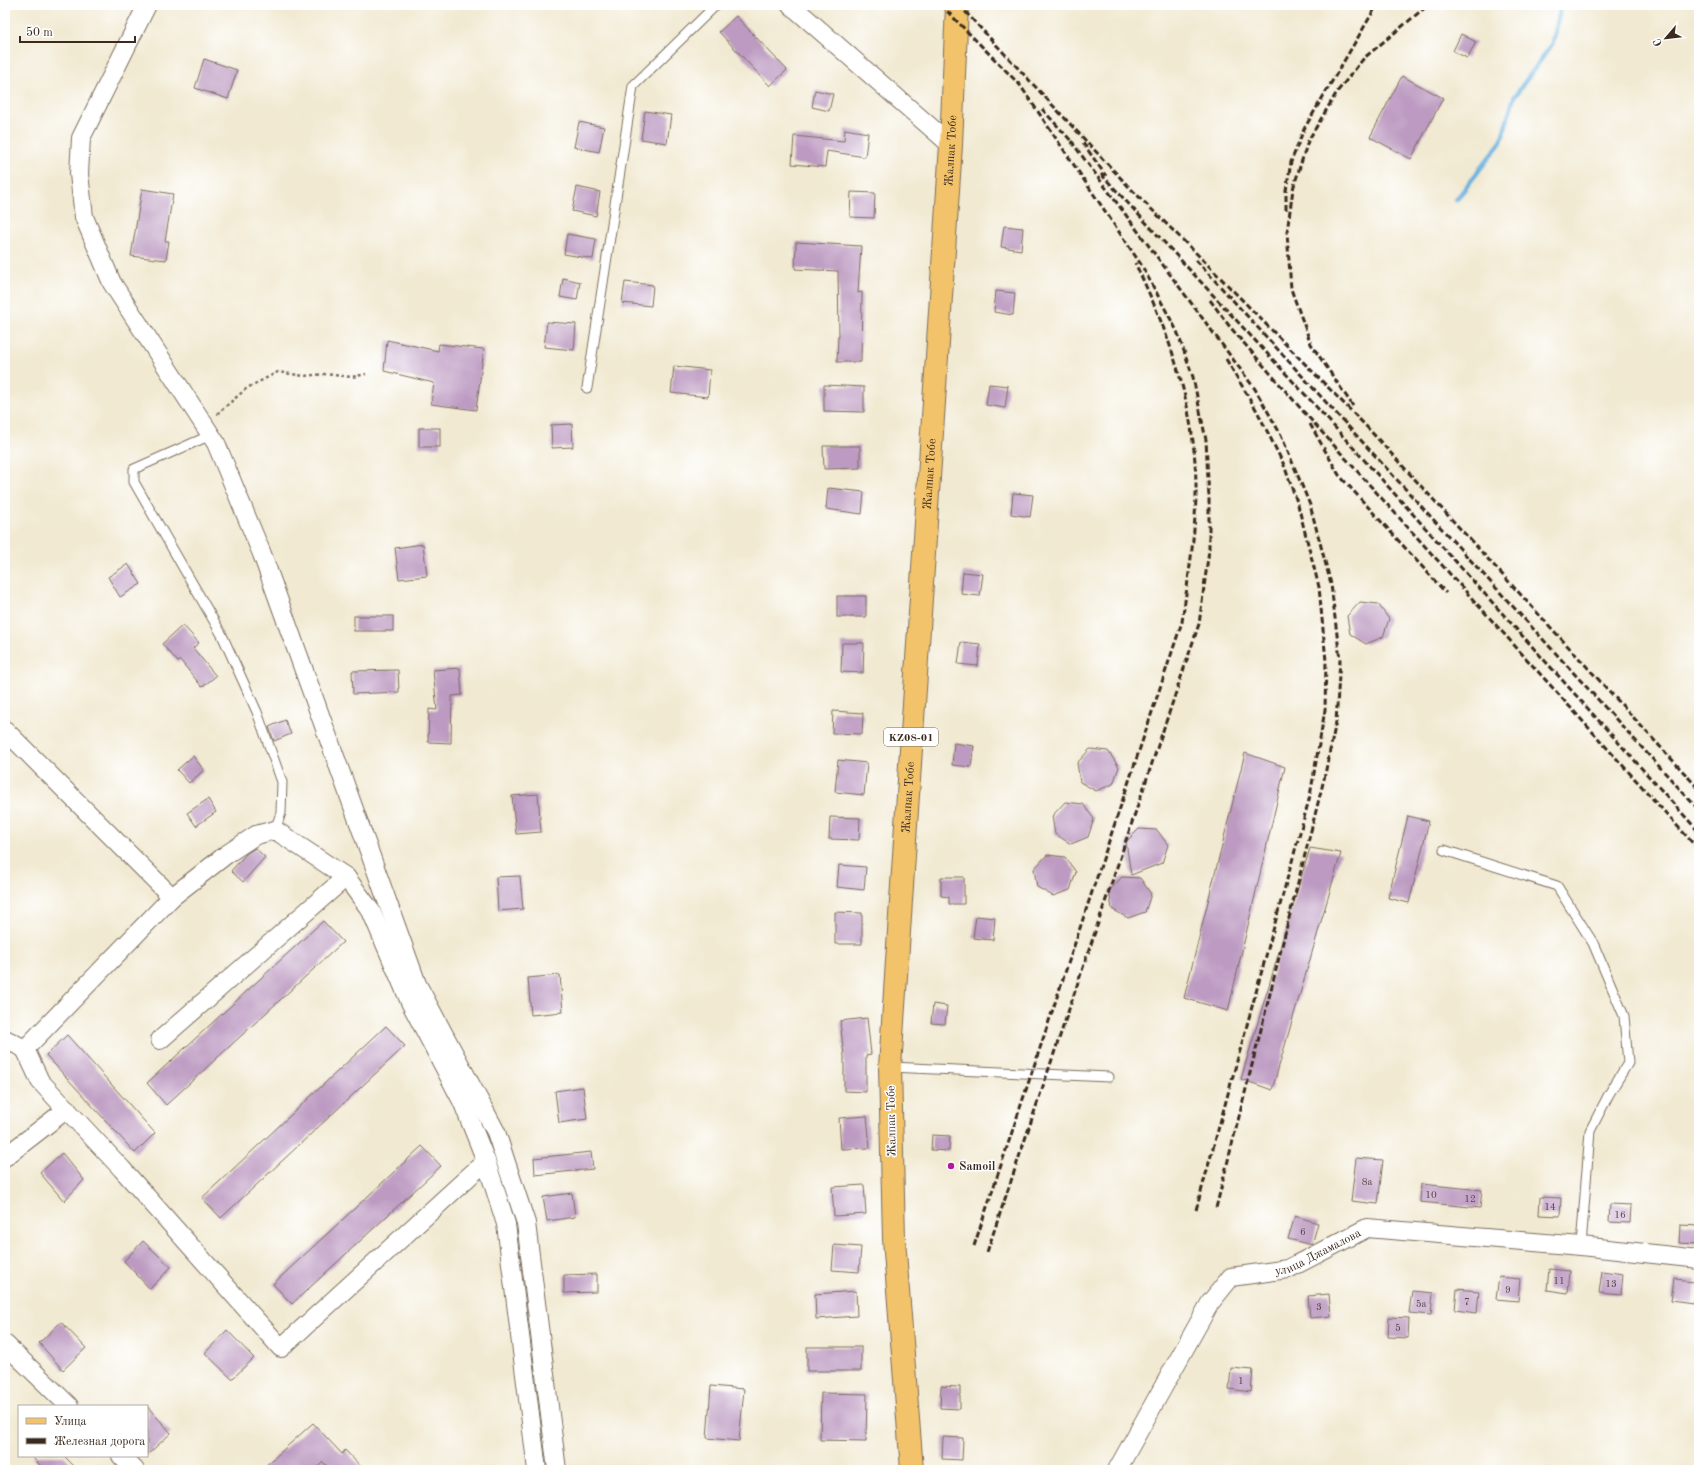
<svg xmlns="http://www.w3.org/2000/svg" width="1704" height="1475" font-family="'Old Standard TT',serif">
<rect width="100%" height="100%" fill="#fff"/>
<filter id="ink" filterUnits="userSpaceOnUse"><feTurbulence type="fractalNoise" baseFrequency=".025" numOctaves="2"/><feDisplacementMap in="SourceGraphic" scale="8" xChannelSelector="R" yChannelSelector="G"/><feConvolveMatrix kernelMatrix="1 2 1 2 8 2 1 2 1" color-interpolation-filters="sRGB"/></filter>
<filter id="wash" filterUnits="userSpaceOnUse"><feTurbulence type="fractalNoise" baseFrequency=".012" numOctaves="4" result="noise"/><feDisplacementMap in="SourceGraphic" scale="16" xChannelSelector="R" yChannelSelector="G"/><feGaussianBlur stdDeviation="0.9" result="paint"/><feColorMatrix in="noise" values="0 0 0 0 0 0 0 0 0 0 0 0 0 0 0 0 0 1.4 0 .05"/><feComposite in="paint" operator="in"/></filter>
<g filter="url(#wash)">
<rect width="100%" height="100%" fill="#f1e9d1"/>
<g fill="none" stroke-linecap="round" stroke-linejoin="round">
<polyline stroke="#66b1df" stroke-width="4.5" points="1456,200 1501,142 1514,97 1553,43 1561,5"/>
</g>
<g id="blocks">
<g fill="#bc9ac1">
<polygon points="736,16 787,70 770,86 719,32"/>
<polygon points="1461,34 1476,42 1467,58 1453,51"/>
<polygon points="204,59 237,70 228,99 195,88"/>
<polygon points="1402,76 1443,98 1411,159 1370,137"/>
<polygon points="815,90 833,94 829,111 812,107"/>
<polygon points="645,111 671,115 667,143 641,139"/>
<polygon points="579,122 604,127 599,152 574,147"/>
<polygon points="845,129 868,133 865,157 827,151 825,167 792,164 794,136 844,141"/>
<polygon points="577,187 600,192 596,216 572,211"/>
<polygon points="142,189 173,194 165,241 169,241 166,260 131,256"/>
<polygon points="851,192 875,193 874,218 850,217"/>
<polygon points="1004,226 1023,228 1021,250 1001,247"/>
<polygon points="567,234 596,239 593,259 564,254"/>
<polygon points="796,242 861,246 858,293 862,292 861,362 837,362 838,337 839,337 838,271 795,269"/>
<polygon points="563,278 580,282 577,300 560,297"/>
<polygon points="625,282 653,285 651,306 622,303"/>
<polygon points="996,291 1015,293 1013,315 994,312"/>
<polygon points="547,322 576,324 574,350 544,347"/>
<polygon points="387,340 438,351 439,344 484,349 476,410 431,404 434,383 384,371"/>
<polygon points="674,366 710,370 708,397 671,393"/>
<polygon points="989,384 1008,386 1005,408 986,405"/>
<polygon points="824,385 864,387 864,412 824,411"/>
<polygon points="572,424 573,447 552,448 551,425"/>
<rect x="419" y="428" width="21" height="19"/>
<polygon points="823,446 860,446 860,468 824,469"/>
<polygon points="828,488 864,492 862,514 826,509"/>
<polygon points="1013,493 1033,495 1030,517 1011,514"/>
<polygon points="423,544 427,576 399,579 395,548"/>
<polygon points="128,564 141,584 120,597 108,577"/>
<polygon points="963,572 983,574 980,596 961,594"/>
<rect x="837" y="596" width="29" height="21"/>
<polygon points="1360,602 1378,604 1389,619 1383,637 1366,644 1350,634 1347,616"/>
<rect x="354" y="616" width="39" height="15"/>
<polygon points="183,625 199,643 193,648 216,676 202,687 180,660 178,662 162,644"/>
<polygon points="961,642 980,644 978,666 958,664"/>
<polygon points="842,643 864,643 863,673 841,672"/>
<polygon points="460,668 462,695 452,696 451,743 428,742 429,709 437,710 433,670"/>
<polygon points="398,670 399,692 353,694 352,671"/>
<polygon points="833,711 863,713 862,734 832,733"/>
<polygon points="285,720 291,734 274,741 269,727"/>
<polygon points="954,743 974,746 971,767 952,765"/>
<polygon points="1090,749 1108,751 1119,767 1113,784 1096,791 1080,782 1077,763"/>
<polygon points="1245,753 1285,767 1228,1011 1184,998"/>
<polygon points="193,756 204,770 189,783 177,770"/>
<polygon points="838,760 867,763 864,795 835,792"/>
<polygon points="538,794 541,832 516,834 512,796"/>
<polygon points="208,799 216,812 196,826 187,813"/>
<polygon points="1065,802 1083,804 1094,819 1088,837 1071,844 1055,834 1052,816"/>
<polygon points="1408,816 1429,821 1409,903 1388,898"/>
<polygon points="830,817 860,818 859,840 829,839"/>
<polygon points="1139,829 1157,830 1168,845 1162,863 1131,875 1126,842"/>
<polygon points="255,848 265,857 243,882 231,871 246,854"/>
<polygon points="1310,848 1341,853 1272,1090 1241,1079"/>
<polygon points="1047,855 1065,857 1076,872 1070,890 1053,896 1037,887 1034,869"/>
<polygon points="839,865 866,867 864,890 837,887"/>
<polygon points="520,876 523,909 498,911 496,877"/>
<polygon points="941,877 964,877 964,904 949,904 949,897 941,896"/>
<polygon points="1122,877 1140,878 1151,894 1145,912 1128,918 1112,909 1109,891"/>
<polygon points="835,912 862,913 862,944 835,944"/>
<polygon points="976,916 995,918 993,940 973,938"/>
<polygon points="323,921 343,942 166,1105 147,1083"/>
<polygon points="560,975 563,1012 531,1015 528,978"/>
<polygon points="933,1004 947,1006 945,1024 931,1023"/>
<polygon points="867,1018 871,1054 866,1055 866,1092 844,1091 844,1056 840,1021"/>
<polygon points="386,1026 405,1046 221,1218 202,1198"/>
<polygon points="67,1035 155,1133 135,1153 46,1055"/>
<polygon points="583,1087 587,1119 559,1123 555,1091"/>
<polygon points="867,1116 870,1148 841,1149 839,1118"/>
<polygon points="932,1135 950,1136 949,1151 931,1150"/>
<polygon points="422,1146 441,1166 292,1304 273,1284"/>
<polygon points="591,1152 593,1169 535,1175 534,1158"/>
<polygon points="62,1153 84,1180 64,1201 40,1173"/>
<polygon points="1356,1158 1383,1160 1378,1204 1351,1201"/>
<polygon points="1421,1184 1482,1190 1480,1208 1420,1202"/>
<polygon points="864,1185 866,1214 834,1216 832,1187"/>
<polygon points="572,1193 575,1217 547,1221 543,1197"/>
<polygon points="1540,1197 1561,1198 1560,1216 1539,1215"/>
<polygon points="1610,1204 1631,1205 1630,1223 1609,1222"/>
<polygon points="1295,1216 1318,1223 1312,1245 1288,1239"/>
<polygon points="1680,1225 1699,1226 1699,1244 1679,1243"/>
<polygon points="143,1241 171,1267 150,1289 124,1261"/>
<polygon points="834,1245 861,1247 859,1272 832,1270"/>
<polygon points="1549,1269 1570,1271 1568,1293 1547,1290"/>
<polygon points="1602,1271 1623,1274 1621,1295 1599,1293"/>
<polygon points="597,1274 597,1292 564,1293 564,1275"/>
<polygon points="1499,1277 1520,1279 1518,1301 1496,1299"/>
<polygon points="1674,1279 1695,1281 1693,1303 1671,1300"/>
<polygon points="1457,1289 1479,1291 1477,1313 1455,1310"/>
<polygon points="856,1291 857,1316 816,1319 815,1294"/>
<polygon points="1412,1291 1433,1293 1431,1315 1409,1313"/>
<polygon points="1329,1294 1331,1316 1310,1318 1308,1296"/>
<polygon points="1389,1317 1409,1318 1408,1338 1388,1337"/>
<polygon points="61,1322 86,1348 63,1370 39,1343"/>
<polygon points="227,1330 254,1358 232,1379 205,1353"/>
<rect x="807" y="1347" width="54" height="24"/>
<polygon points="1231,1368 1253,1370 1251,1392 1229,1389"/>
<polygon points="711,1386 744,1389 739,1441 707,1438"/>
<polygon points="941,1386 960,1387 960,1409 940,1408"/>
<polygon points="821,1393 867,1394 866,1441 820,1440"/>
<polygon points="147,1406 171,1433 147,1455"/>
<polygon points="313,1423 342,1454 345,1450 364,1470 330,1470 323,1462 315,1470 261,1470"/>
<polygon points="943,1437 963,1438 962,1460 942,1459"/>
<polygon points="31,1456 64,1456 78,1470 45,1470"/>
</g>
</g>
</g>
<g filter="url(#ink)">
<use href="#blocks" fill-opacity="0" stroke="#7b6d5d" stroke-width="1"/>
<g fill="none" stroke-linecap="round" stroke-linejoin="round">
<defs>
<g id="lane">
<polyline points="587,388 633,86 716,5"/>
<polyline points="211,435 134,469 134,482 222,635 257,712 282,782 281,813 275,830"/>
<polyline points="1444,850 1557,886 1593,943 1624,1016 1628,1063 1609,1094 1590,1131 1581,1246"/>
<polyline points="890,1067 1109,1077"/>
</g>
<g id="street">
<polyline points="147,5 81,138 79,174 84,217 112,283 216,443 262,554 417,984 496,1132 526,1223 557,1470"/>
<polyline points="791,5 951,145"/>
<polyline points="5,730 172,897"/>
<polyline points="5,1039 25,1049"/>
<polyline points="160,1040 346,877"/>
<polyline points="5,1157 67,1109"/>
<polyline points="486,1161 281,1348 122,1169 40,1081 25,1049 172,897 227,854 256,835 275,830 346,877 371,911 410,1002 462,1101 486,1161 506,1224 537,1470"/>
<polyline points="5,1344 69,1406"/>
<polyline points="121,1456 135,1470"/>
<path id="s1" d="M1117,1470L1210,1303L1231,1277L1288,1269L1367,1228L1581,1246L1699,1259"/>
</g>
<g id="primary">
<path id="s2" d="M912,1470L894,1239L890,1067L951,145L957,5"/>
</g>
</defs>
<use href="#lane" stroke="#7b6d5d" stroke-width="11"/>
<use href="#street" stroke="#7b6d5d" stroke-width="20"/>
<use href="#primary" stroke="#7b6d5d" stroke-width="24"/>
<polyline stroke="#7b6d5d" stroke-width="2.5" stroke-dasharray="3 3" stroke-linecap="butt" points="217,414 247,388 278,372 304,376 324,374 352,377 366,374"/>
<use href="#lane" stroke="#fff" stroke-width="9"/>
<use href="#street" stroke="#fff" stroke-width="18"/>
<use href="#primary" stroke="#f2c36a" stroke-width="22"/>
<g stroke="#3b2a1e" stroke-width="3" stroke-dasharray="6 3" stroke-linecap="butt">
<polyline points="941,5 1020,85 1142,266 1177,331 1193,377 1206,440 1209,499 1209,550 1199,624 987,1252"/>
<polyline points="959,5 1129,187 1198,255 1365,425 1699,789"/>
<polyline points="1042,109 1074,144"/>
<polyline points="1071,141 1255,389 1281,435 1310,505 1331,584 1340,660 1336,722 1324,779 1216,1208"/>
<polyline points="1083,143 1106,176"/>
<polyline points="1101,174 1312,402 1699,832"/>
<polyline points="1286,210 1286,191 1291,162 1304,129 1377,5"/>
<polyline points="1196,260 1699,810"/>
<polyline points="1210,300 1230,327 1302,410 1699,850"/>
<polyline points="1353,406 1311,344 1291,289 1287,232 1293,189 1308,141 1337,92 1364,58 1428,5"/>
<polyline points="1310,424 1339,475 1446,593"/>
<polyline points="1196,1210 1310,796 1325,710 1326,661 1319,587 1298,505 1284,465 1257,411 1226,359"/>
<path d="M974,1246L1182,622C1188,580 1195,537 1196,495C1197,411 1171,337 1135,263"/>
</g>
</g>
</g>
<circle fill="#b5179e" stroke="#fff" stroke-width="1.5" cx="951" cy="1166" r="4"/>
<g text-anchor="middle" stroke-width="3" stroke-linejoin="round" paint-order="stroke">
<g font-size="10" fill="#5b4647">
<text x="1367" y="1185">8а</text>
<text x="1431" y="1198">10</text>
<text x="1470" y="1202">12</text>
<text x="1550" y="1210">14</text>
<text x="1620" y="1218">16</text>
<text x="1303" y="1235">6</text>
<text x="1559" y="1284">11</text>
<text x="1611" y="1287">13</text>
<text x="1508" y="1293">9</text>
<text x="1467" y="1305">7</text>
<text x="1421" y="1307">5а</text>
<text x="1319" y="1310">3</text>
<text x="1398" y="1331">5</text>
<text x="1241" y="1384">1</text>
</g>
<rect fill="#fff" stroke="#766a62" stroke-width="1" x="884" y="728" width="54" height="18" rx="3"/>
<g font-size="11" font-weight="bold" fill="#3b2a1e">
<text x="911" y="741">KZ08-01</text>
</g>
<g font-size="12" fill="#3b2a1e" stroke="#fff">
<text dy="4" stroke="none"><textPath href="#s2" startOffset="1322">Жалпак Тобе</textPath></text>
<text dy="4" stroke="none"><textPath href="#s2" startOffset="998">Жалпак Тобе</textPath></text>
<text dy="4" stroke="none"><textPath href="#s2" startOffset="674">Жалпак Тобе</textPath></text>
<text transform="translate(891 1121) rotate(-91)" y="4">Жалпак Тобе</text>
<text dy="4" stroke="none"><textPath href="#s1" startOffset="316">улица Джамалова</textPath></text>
</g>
<g font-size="12" font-weight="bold" fill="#3b2a1e" stroke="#fff" text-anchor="start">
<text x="959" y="1170">Samoil</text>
</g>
</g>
<rect width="1704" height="1475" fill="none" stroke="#fff" stroke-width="20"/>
<rect x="18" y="1405" width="130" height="52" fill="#ffffff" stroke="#b1aaa5"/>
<rect x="26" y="1418" width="20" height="6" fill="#f2c36a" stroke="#b1aaa5"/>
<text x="54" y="1425" font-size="12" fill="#3b2a1e">Улица</text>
<rect x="26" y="1438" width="20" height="6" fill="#3b2a1e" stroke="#b1aaa5"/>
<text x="54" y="1445" font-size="12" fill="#3b2a1e">Железная дорога</text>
<g transform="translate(1666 38) rotate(242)" stroke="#ffffff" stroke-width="3" paint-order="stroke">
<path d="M0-3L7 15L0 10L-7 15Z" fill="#3b2a1e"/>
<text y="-6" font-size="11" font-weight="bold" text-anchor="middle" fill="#3b2a1e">С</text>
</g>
<path d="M20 36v6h115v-6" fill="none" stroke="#3b2a1e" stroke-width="2"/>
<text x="26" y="36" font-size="12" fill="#3b2a1e" stroke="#ffffff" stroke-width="3" paint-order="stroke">50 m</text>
</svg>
